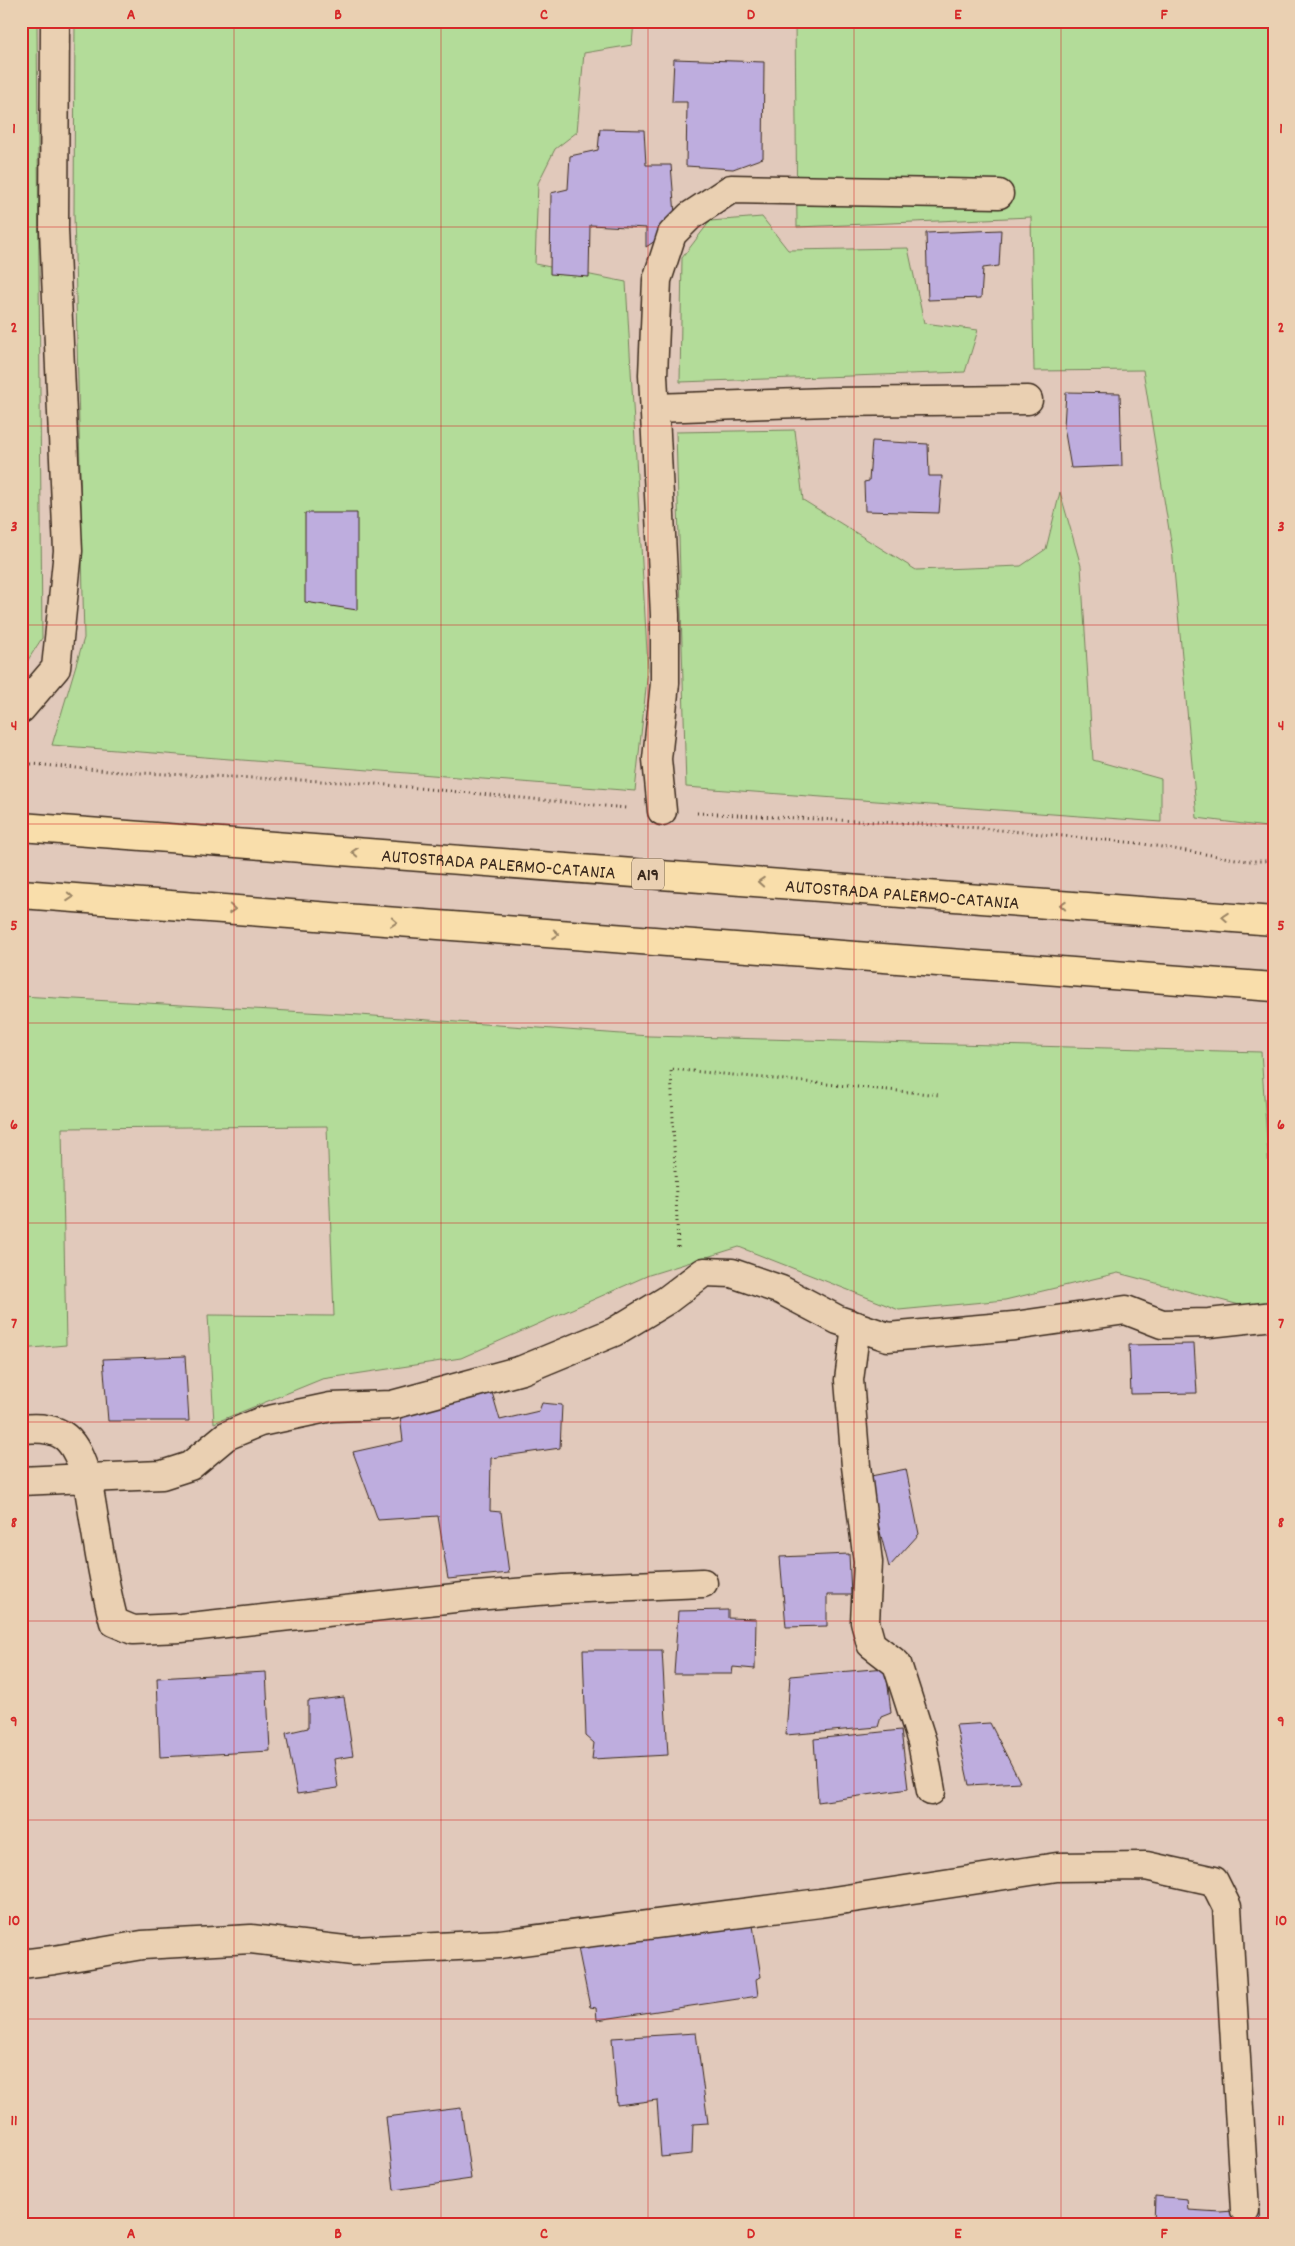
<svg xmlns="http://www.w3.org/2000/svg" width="1295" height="2246" font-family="Dekko,sans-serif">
<rect width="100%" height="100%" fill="#e1c9bb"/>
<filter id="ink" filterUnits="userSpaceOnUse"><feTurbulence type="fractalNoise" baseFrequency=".02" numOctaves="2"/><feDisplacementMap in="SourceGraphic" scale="10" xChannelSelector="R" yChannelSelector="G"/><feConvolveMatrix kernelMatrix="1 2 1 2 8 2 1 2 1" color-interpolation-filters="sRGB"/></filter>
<g filter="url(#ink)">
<g fill="#b3dc99" stroke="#77835c">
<polygon points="21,21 37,21 42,638 21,671"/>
<polygon points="75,21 634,21 632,45 584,53 577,132 555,149 538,183 535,264 626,282 648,669 635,791 52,745 84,638 74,213"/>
<polygon points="795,21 1274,21 1274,828 1197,818 1172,548 1143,370 1034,371 1031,217 797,227"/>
<polygon points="762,217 788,250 908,248 924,323 978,330 965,372 680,382 682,258 710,221"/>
<polygon points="795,430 803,500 916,570 1021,566 1046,549 1060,492 1081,566 1093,760 1161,779 1161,822 686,787 676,432"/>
<polygon points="21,996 360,1015 649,1036 1261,1052 1274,1245 1274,1314 1118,1273 1005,1300 899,1310 739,1247 649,1275 461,1358 322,1379 214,1423 208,1315 334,1316 327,1126 62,1128 66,1345 21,1349"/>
</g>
<g fill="#beadde" stroke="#3b2a1e">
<polygon points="674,59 764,62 763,158 733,169 686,166 687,102 672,102"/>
<polygon points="600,129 644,130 646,165 671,165 676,227 646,247 646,228 590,225 589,277 550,274 551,193 568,189 570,156 598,150"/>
<polygon points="1001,230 999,266 983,268 981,298 928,300 926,233"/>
<polygon points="1066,392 1120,393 1122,466 1071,468 1064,427"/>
<polygon points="872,441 928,444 929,476 942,476 939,513 865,511 864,482 869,481"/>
<polygon points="305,513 357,513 357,610 305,602"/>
<polygon points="1194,1344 1197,1393 1131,1394 1129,1345"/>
<polygon points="185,1356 189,1421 108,1421 103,1359"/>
<polygon points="491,1389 500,1420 539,1411 542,1403 562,1405 560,1448 491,1458 490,1511 501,1512 509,1573 448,1579 438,1516 378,1520 353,1452 403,1441 400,1416 440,1407"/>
<polygon points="906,1469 919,1534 889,1567 866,1477"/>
<polygon points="849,1554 851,1595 827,1595 827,1626 786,1627 780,1557"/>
<polygon points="728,1610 728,1618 756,1619 755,1669 733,1667 732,1674 674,1674 678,1611"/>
<polygon points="583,1650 662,1650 668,1755 592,1759 594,1743 586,1736"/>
<polygon points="886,1668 891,1713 881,1717 878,1727 786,1735 790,1676"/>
<polygon points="266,1672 270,1751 160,1757 157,1678"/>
<polygon points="344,1697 353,1756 334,1759 338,1788 297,1794 286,1733 308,1728 308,1701"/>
<polygon points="990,1723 1020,1782 969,1785 956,1725"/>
<polygon points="901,1730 908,1789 818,1802 814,1739"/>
<polygon points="752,1919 761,1977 756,1979 758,1996 597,2020 596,2008 590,2007 577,1943"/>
<polygon points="696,2033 708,2123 693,2124 692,2154 661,2157 657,2100 617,2105 612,2038"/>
<polygon points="461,2108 471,2179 394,2190 386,2117"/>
<polygon points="1155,2196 1187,2199 1188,2210 1220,2212 1260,2209 1261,2225 1154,2225"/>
</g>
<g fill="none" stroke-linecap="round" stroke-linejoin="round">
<defs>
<g id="minor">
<polyline points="655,408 828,402 1028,400"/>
<polyline points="21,709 56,668 68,551 54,229 55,21"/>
<polyline points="662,811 657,759 665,683 665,615 653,375 657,280 672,234 690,216 731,189 999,194"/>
<polyline points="856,1326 849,1380 856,1466 868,1562 865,1622 871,1644 897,1664 922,1742 931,1791"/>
<path d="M21,1429C65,1425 74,1439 87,1478L162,1475L190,1466L226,1436L260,1422L331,1407L392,1405L522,1370L614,1332L667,1300L704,1272L732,1273L781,1290L838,1320L888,1337L1014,1326L1126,1310L1162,1324L1209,1323L1274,1316"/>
<path d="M21,1481L87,1478C96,1526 101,1575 114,1622L133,1630L181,1628L464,1597L563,1589L703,1583"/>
<polyline points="21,1964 54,1960 142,1945 251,1939 353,1951 500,1944 820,1903 1057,1867 1146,1866 1214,1881 1227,1907 1245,2210"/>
</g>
<g id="highway">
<path id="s1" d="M21,827L1274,921"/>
<polyline points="21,894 1274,987"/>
</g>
</defs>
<use href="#minor" stroke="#3b2a1e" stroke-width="31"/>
<use href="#highway" stroke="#3b2a1e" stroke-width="31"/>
<g stroke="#3b2a1e" stroke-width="3" stroke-dasharray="1 4" stroke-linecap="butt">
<polyline points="21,763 120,772 366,783 626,808"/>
<polyline points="697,813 958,826 1137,843 1248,861 1274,861"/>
<polyline points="678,1247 671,1069 940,1095"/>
</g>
<use href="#minor" stroke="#ead0b2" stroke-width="28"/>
<use href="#highway" stroke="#f9deab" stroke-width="28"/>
</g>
<defs><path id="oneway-chevron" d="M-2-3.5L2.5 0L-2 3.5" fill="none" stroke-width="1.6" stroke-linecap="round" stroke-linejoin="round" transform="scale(1.25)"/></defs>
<g stroke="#9a8464">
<use href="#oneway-chevron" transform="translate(355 852) rotate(-176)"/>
<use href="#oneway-chevron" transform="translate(761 882) rotate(-176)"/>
<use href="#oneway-chevron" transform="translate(70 897) rotate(4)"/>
<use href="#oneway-chevron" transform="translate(1063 905) rotate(-176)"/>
<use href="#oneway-chevron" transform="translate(232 909) rotate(4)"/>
<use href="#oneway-chevron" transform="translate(1225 917) rotate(-176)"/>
<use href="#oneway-chevron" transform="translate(394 922) rotate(4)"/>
<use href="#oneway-chevron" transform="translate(556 934) rotate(4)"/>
</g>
</g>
<path fill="none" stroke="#d62828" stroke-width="1" stroke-opacity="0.55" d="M234,21V2225M441,21V2225M648,21V2225M854,21V2225M1061,21V2225M21,227H1274M21,426H1274M21,625H1274M21,824H1274M21,1023H1274M21,1223H1274M21,1422H1274M21,1621H1274M21,1820H1274M21,2019H1274"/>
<g text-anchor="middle" stroke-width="4" stroke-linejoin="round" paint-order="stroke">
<rect fill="#ead0b2" stroke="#705c4a" stroke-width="1" x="632" y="858.5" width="32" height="31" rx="4"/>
<g font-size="18" font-weight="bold" fill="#3b2a1e">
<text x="648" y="880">A19</text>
</g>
<g font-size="19" fill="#3b2a1e" stroke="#ead0b2">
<text dy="7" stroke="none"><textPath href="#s1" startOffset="479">AUTOSTRADA PALERMO-CATANIA</textPath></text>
<text dy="7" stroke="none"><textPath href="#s1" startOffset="884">AUTOSTRADA PALERMO-CATANIA</textPath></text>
</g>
</g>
<rect width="1295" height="2246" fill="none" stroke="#ead0b2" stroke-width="55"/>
<rect x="28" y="28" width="1240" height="2190" fill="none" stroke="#d62828" stroke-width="2"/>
<g font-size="16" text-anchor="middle" font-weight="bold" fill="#d62828">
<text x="131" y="19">A</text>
<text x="338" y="19">B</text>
<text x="544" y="19">C</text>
<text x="751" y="19">D</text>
<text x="958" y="19">E</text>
<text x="1164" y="19">F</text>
<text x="14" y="133">1</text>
<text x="1281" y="133">1</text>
<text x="14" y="332">2</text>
<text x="1281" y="332">2</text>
<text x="14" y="531">3</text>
<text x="1281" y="531">3</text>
<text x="14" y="730">4</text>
<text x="1281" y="730">4</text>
<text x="14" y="930">5</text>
<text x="1281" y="930">5</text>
<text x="14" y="1129">6</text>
<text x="1281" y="1129">6</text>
<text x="14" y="1328">7</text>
<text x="1281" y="1328">7</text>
<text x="14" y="1527">8</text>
<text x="1281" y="1527">8</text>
<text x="14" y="1726">9</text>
<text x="1281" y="1726">9</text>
<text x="14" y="1925">10</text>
<text x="1281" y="1925">10</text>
<text x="14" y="2125">11</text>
<text x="1281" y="2125">11</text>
<text x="131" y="2238">A</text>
<text x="338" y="2238">B</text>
<text x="544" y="2238">C</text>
<text x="751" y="2238">D</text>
<text x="958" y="2238">E</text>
<text x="1164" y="2238">F</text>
</g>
</svg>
